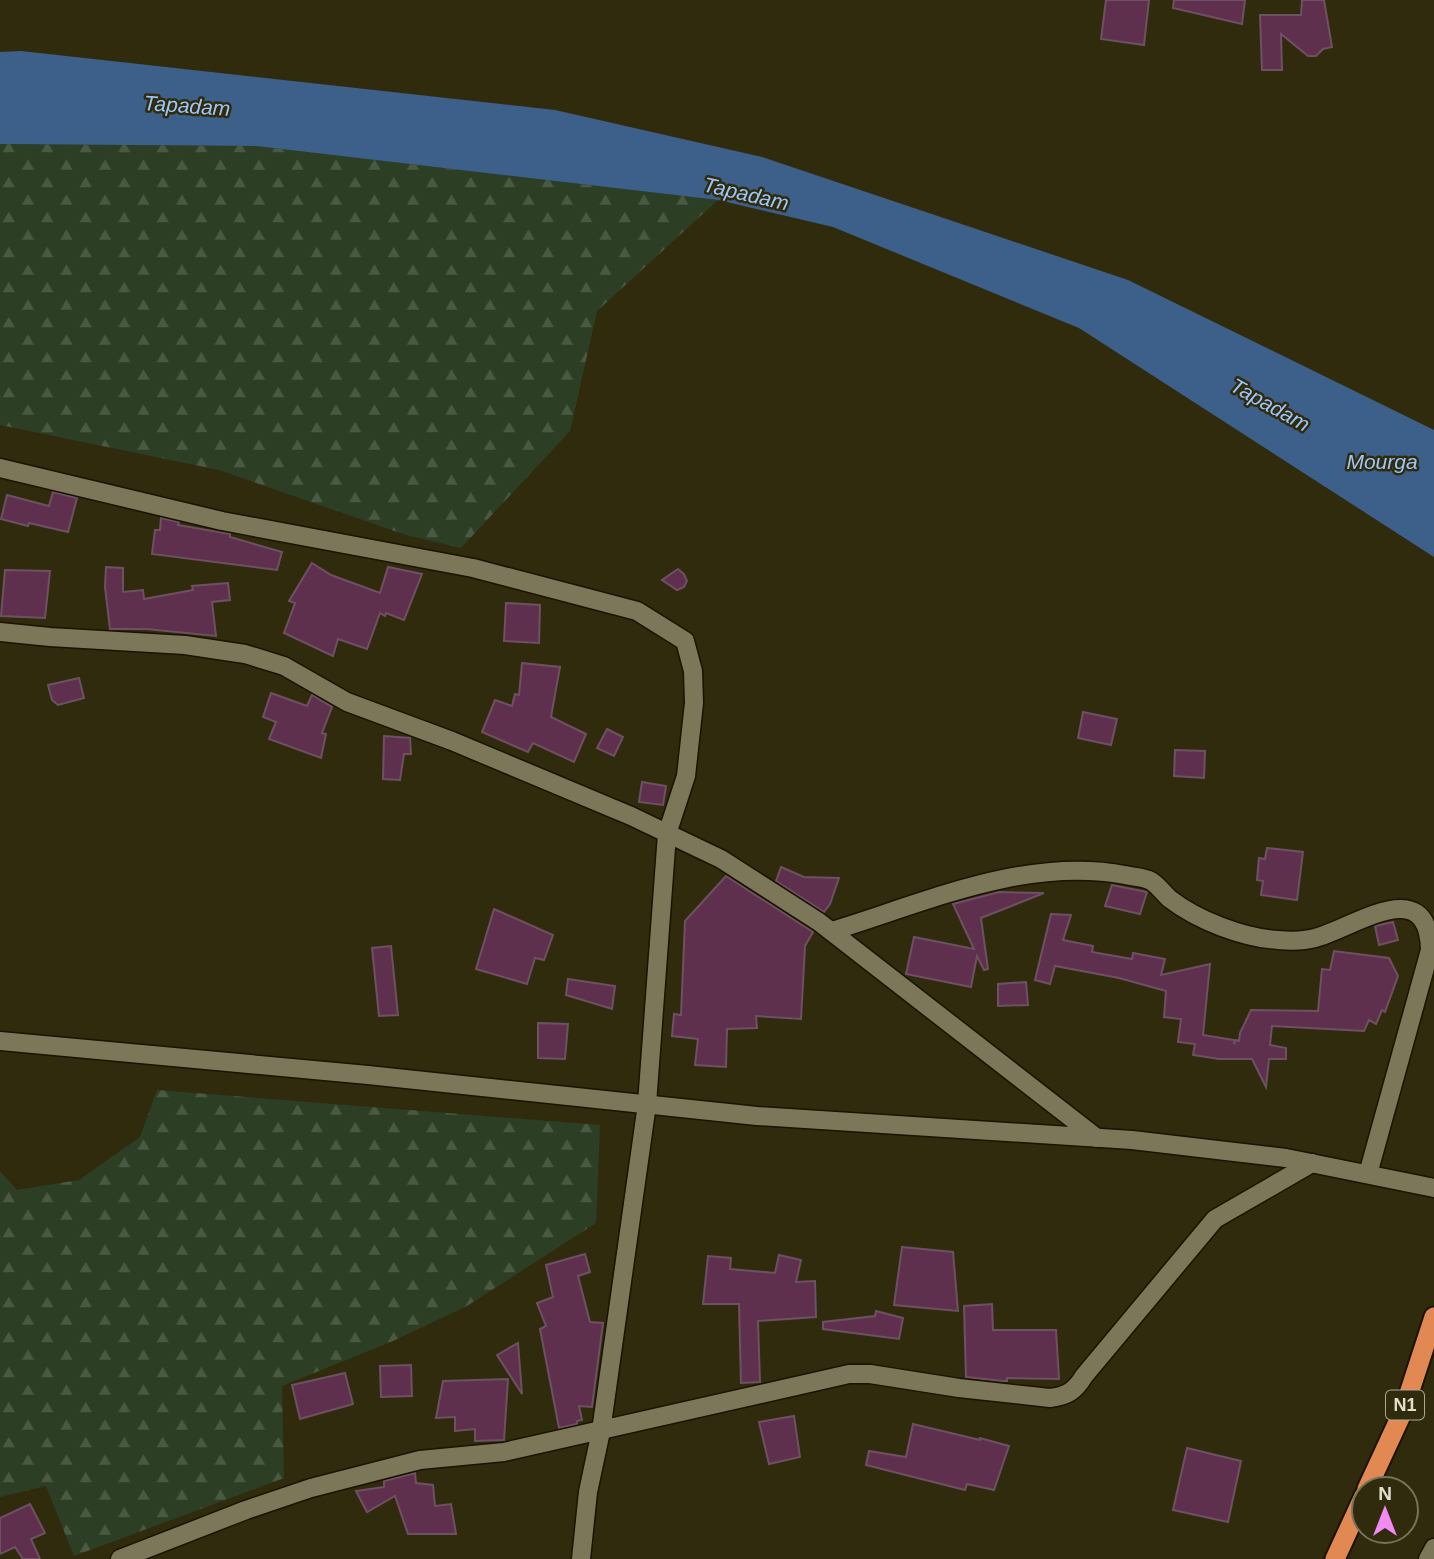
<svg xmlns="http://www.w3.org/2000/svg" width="1434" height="1559" font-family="Helvetica,sans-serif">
<defs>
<pattern id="forest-firs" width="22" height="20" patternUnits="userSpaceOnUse" patternTransform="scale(1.75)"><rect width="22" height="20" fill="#2c3e23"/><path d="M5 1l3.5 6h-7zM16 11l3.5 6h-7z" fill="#4a5942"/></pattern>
</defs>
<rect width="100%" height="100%" fill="#312b0e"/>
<g fill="url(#forest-firs)">
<polygon points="0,144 256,146 718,200 597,311 570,431 461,548 406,535 219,470 0,425"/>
<polygon points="157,1090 600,1125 596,1223 467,1306 393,1341 282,1386 284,1478 74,1556 46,1486 0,1497 0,1171 17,1190 79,1180 140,1137"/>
</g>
<polygon fill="#3d608b" points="21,51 555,110 762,157 1128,280 1434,430 1434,557 1079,328 833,227 718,200 256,146 0,144 0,52"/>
<g fill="#5f304e" stroke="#6d5162" stroke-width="2">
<polygon points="1106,0 1149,0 1144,45 1101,39"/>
<polygon points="1174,0 1245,0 1242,24 1173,8"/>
<polygon points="1302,0 1324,0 1332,47 1323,49 1316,56 1308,56 1281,34 1282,70 1262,70 1260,15 1301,15"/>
<polygon points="53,492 77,498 68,532 29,523 28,526 1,519 7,495 49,506"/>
<polygon points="161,518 179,522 178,525 230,534 230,537 282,552 277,570 152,554 155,530 160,530"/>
<polygon points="312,563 331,575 380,593 388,567 422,574 404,620 386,613 385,616 380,613 367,649 338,639 333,656 284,633 295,603 289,601"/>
<polygon points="106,567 123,568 123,592 143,590 144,599 193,590 192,586 228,583 230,600 212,602 216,636 146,629 110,629 105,587"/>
<polygon points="678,569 684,574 687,581 684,587 677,590 662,580"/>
<polygon points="5,570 50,571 45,618 1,616"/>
<polygon points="506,603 540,605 539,643 504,641"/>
<polygon points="522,663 560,667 551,717 586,734 574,762 533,743 528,752 482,732 495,700 512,706 515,694 519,695"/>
<polygon points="79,678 84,698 58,705 52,700 48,685"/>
<polygon points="271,693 307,706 312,695 332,707 322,733 326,734 321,758 269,739 276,722 263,717"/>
<polygon points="1083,712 1117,719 1111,745 1078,738"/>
<polygon points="607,729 623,737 614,756 597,748"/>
<polygon points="384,736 410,738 411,754 404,754 400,780 383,779"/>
<polygon points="1175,750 1205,751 1204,778 1174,776"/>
<polygon points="642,782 666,786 663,805 639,802"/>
<polygon points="1267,848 1303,852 1297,900 1261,895 1263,881 1257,880 1259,858 1265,859"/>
<polygon points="781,867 804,877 839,878 830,904 824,912 776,881"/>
<polygon points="726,876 813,932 805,946 801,1019 756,1016 757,1028 727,1029 726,1067 695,1065 698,1039 672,1036 674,1014 681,1015 685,921"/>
<polygon points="1112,885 1147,892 1140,914 1105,906"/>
<polygon points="999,892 1044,893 981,918 988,969 984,970 977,956 971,987 906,974 914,937 974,949 953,904"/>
<polygon points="494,909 553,935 544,960 535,958 527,984 476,969"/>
<polygon points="1051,914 1071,915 1063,940 1093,946 1092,952 1132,959 1133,953 1165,959 1161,975 1210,964 1203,1035 1234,1040 1234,1044 1236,1040 1239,1041 1240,1033 1251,1010 1318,1011 1322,969 1330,970 1334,951 1389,958 1398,976 1385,1012 1382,1010 1376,1024 1369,1020 1364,1031 1272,1026 1270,1045 1286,1048 1286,1059 1269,1059 1266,1087 1252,1059 1219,1059 1193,1055 1195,1044 1178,1042 1181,1019 1164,1017 1166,991 1119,978 1055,966 1050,984 1035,980"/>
<polygon points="1393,922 1398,940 1379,945 1375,926"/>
<polygon points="391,946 398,1015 379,1016 372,948"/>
<polygon points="568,979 615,986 612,1009 566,995"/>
<polygon points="1026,982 1028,1005 998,1006 998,984"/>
<polygon points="538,1023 568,1024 565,1059 538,1058"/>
<polygon points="902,1247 953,1252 958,1311 894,1305"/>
<polygon points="585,1254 590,1272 578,1276 590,1322 603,1323 592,1407 579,1406 582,1420 577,1421 577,1424 559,1428 540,1329 546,1326 537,1303 553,1297 546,1265"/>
<polygon points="779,1255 801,1260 796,1282 815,1281 816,1317 758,1321 760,1382 741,1383 739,1304 703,1304 708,1256 731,1258 730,1269 775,1273"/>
<polygon points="992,1304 993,1330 1056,1330 1059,1379 1007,1378 1007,1381 1003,1381 966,1377 964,1306"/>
<polygon points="876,1311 903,1318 899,1339 823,1329 823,1322 875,1316"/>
<polygon points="518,1343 522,1394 497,1355"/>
<polygon points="411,1365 412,1396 381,1397 380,1366"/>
<polygon points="345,1373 353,1404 300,1419 292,1385"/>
<polygon points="508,1379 504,1440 475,1441 475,1429 455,1431 455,1417 436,1418 443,1381"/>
<polygon points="794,1416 800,1457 769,1464 759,1422"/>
<polygon points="913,1424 980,1440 980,1438 1009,1446 994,1490 967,1484 965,1490 866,1465 869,1451 906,1457"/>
<polygon points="1187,1448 1241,1461 1228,1522 1173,1510"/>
<polygon points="415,1473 416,1483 433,1485 435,1506 451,1504 456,1534 408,1534 395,1496 367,1512 356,1491 384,1487 384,1481"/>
<polygon points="30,1504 45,1533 31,1539 40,1559 23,1559 15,1547 0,1554 0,1518"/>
</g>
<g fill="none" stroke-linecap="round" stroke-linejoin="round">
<defs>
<g id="minor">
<polyline points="0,468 222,521 473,568 637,611 685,641 693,671 694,703 686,776 667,834 647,1104 601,1431 588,1492 581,1559"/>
<polyline points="0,632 50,637 185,645 245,654 284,666 347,702 452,741 631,816 721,859 819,922 1097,1138"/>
<path d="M832,931C924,903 1026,856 1125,875C1133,877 1144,877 1151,881C1158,885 1164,894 1170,899C1197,920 1243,938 1278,940C1288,941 1304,941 1315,938C1352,929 1428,871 1430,950L1368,1174"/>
<polyline points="0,1041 368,1075 757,1116 1132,1140 1286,1158 1434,1188"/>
<path d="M120,1559L246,1510L311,1488L420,1460L504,1452L849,1374H870L959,1388L1050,1398C1067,1396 1075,1391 1084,1376L1215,1219L1312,1163"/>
<polyline points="1428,1559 1434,1548"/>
</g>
<g id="trunk">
<polyline points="1367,1489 1404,1409 1434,1317"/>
<polyline points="1335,1559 1364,1496"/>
</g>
</defs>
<use href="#minor" stroke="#191300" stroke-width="21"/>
<use href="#trunk" stroke="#191300" stroke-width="23"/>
<use href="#minor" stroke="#7d7759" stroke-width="18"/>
<use href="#trunk" stroke="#e28852" stroke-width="19"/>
</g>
<g text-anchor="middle" stroke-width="5" stroke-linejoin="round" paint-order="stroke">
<rect fill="#312b0e" stroke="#aca894" stroke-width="2" x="1386" y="1390.5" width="38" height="29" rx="5"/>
<g font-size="18" font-weight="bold" fill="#e1decd">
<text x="1405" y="1411">N1</text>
</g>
<g font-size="21" font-style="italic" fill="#9cc7fc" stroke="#312b0e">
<text transform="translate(187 106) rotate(4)" y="7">Tapadam</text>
<text transform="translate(746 194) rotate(13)" y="7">Tapadam</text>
<text transform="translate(1270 405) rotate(29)" y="7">Tapadam</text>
<text x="1382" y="469">Mourga</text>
</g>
</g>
<g transform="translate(1385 1510)"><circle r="33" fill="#312b0e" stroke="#77735a" stroke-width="2"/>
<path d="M0-5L12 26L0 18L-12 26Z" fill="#f28af3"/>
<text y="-10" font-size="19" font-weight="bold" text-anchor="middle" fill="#e1decd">N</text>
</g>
</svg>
